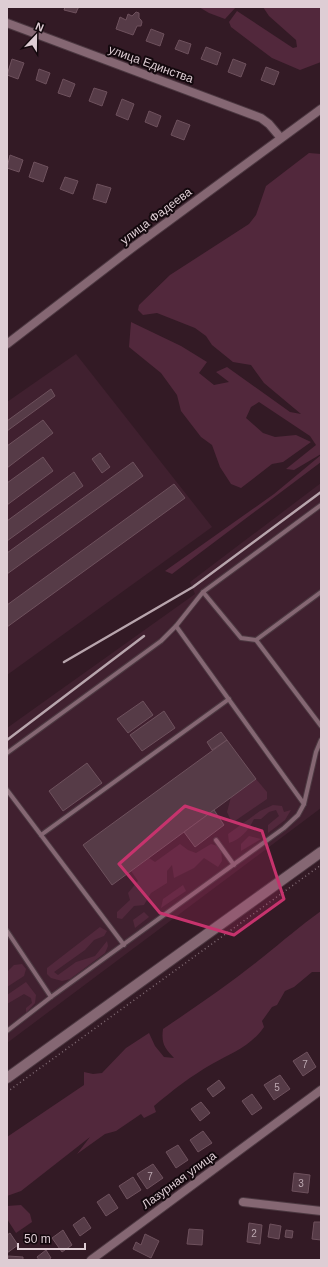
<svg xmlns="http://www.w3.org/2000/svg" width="328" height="1267" font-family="Arial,sans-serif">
<rect width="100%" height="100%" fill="#331a25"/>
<g fill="#40202f">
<polygon points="76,354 212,527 7,675 7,402"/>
<polygon points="321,483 321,808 7,1043 7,728 195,594 190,582"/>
</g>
<g fill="#52283c">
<polygon points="199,7 236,7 225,19 209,13"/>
<polygon points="263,7 321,7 321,62 300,70 272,58 231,27 229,22 237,11 293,48 297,47 296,40 269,16"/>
<polygon points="309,153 321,154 321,454 294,470 286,469 316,445 310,436 259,402 251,407 246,418 263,433 275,437 296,435 311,442 283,462 272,464 241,488 231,484 220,467 212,445 201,437 181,411 177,395 161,373 129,347 131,322 181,346 207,362 199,373 214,385 229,382 216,372 227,367 290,412 301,414 264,383 251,365 233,362 212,345 206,336 195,328 157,313 143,315 138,310 139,305 170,275 249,224 256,215 266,186"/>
<polygon points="321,455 321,462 172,574 165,571 274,494"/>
<polygon points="256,779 267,792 267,799 232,823 227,812 231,797"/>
<path d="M273,805L282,806L284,812L291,810L285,820L268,833V825L279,816L276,810L269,812L261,819H254C249,830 240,840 229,843L228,834L260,811Z"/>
<polygon points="249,836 261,839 241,851 241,844"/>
<polygon points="180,844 188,850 196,853 211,844 221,847 222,861 218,867 204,858 194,868 174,878 172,865 167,871 167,883 151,893 144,905 134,906 122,919 117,918 117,912 130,900 128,893 138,881 131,871 149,858 155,862"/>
<polygon points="183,885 186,891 161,908 163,899"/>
<path d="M321,911V972H312L294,987L285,991L277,1005L272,1007L262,1021L264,1027C251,1046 232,1053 212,1064C191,1076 173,1090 154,1106L156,1112L144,1118L141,1114L116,1131L105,1134L77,1154L90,1137L21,1191L7,1196V1137L84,1085V1072L93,1074L102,1073L126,1048L149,1033L155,1046L164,1057L174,1058C165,1048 161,1044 163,1029C197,1006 231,983 263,957C283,941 300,926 321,911Z"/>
<polygon points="144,912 149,917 135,928 133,920"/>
<polygon points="100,927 107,931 104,936 94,940 85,950 54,972 58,975 76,962 95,956 107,941 108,946 105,953 70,979 62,981 51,978 47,974 47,968"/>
<polygon points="22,964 26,969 24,976 7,987 8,971 14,965"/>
<polygon points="26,982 36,995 35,1003 26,1013 26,1008 32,1003 31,998 24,994 7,1004 7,995"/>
<polygon points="21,1205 30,1214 32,1222 16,1233 7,1219 7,1206"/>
</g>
<g fill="#563b47" stroke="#6e515d">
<polygon points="65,7 81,7 78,8 76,13 64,10"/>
<polygon points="136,12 139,13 139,18 141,20 142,22 141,26 137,26 133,35 116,29 120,17 126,20 128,14 132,16"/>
<polygon points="151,29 164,34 160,46 146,41"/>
<polygon points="179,40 191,44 188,54 175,49"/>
<polygon points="206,47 221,53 217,65 201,59"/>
<polygon points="12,59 24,63 18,79 7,75"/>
<polygon points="233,59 246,64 241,77 228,72"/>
<polygon points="266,67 279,72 274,85 261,80"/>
<polygon points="39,69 50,73 46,84 36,80"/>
<polygon points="63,79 75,84 70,97 58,93"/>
<polygon points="94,88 107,92 102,106 89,101"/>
<polygon points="122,99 134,104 128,120 116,115"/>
<polygon points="149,111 161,116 157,127 145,122"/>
<polygon points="177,120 190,125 184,140 171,135"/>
<polygon points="10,155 23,160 19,172 7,168"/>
<polygon points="34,162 48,167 43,182 29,177"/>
<polygon points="65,177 78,181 73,194 60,189"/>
<polygon points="97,184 111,188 106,203 93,199"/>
<polygon points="51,389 55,396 7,431 7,421"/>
<polygon points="43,420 53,433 7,468 7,446"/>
<polygon points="100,453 110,467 102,473 92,459"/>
<polygon points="43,457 53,471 7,505 7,483"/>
<polygon points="133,462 143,476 7,574 7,553"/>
<polygon points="74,472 83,486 7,541 7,521"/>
<polygon points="174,484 185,498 7,627 7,605"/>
<polygon points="143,701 153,715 128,733 117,719"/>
<polygon points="164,711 175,728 142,751 130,735"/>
<polygon points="221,732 227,740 212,750 207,742"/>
<polygon points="227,740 256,779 112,885 83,845"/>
<polygon points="87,763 102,783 63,811 49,791"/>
<polygon points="214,810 224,825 195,847 184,832"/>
<polygon points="307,1052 316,1067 303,1076 293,1061"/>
<polygon points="280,1075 290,1089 274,1100 264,1085"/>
<polygon points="219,1080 225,1088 213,1097 207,1089"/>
<polygon points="252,1094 262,1108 252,1115 242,1101"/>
<polygon points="201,1102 210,1113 200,1121 191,1109"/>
<polygon points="203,1131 212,1143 198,1152 190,1140"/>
<polygon points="178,1145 188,1160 176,1168 166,1152"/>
<polygon points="153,1164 163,1178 147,1189 137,1174"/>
<polygon points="294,1173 310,1175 308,1193 292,1191"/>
<polygon points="133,1177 141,1190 127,1199 119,1186"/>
<polygon points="109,1194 118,1208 106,1216 97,1202"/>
<polygon points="84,1217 91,1228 80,1236 73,1225"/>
<polygon points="314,1222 321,1222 321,1240 312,1239"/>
<polygon points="249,1223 262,1225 260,1244 247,1242"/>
<polygon points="270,1224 281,1226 279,1239 268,1237"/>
<polygon points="189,1229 203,1230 202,1245 187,1244"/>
<polygon points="63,1230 72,1245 62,1252 52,1238"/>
<polygon points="286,1230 293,1231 292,1238 285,1237"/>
<polygon points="10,1233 18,1245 7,1253 7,1235"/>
<polygon points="145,1234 159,1241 151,1258 133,1249 136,1242 141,1245"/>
<polygon points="46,1250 51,1258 48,1260 39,1260 37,1257"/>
<polygon points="8,1256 23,1257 23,1260 8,1260"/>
</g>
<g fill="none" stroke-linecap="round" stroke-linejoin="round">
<defs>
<g id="service">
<polyline points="203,592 241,638 256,640 321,726"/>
<polyline points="176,626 304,804"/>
<polyline points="256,640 321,592"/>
<polyline points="7,753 161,641 176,626 203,592 321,505"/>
<polyline points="7,790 124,945"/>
<polyline points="41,835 229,699"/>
<polyline points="216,840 234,865"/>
<polyline points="7,931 51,997"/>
<polyline points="7,1031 51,997 284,828 298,815 304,804 316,752 321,740"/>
</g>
<g id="minor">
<polyline points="7,23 261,118 269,124 280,137"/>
<polyline points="7,344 132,248 321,109"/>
<polyline points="243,1202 321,1211"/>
<polyline points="91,1260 321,1090"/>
</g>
<polyline id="tertiary" points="7,1078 321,852"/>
</defs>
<use href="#service" stroke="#4c3841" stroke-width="6"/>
<use href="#minor" stroke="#4c3841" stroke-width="10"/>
<use href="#tertiary" stroke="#4c3841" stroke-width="12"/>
<polyline stroke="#806b74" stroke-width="1.5" stroke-dasharray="1 3" stroke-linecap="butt" points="7,1092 321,865"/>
<use href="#service" stroke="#856773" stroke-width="4"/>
<use href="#minor" stroke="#856773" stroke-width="8"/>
<use href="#tertiary" stroke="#856773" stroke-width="10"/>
<g stroke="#b8a5ad" stroke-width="2.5">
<polyline points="64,662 193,587 321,492"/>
<polyline points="7,740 144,636"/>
</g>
</g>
<path fill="#c6336d" fill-opacity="0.2" stroke="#c6336d" stroke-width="3" stroke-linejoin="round" d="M185,806L262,831L284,899L234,935L160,913L119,864Z"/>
<g text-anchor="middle" stroke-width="4" stroke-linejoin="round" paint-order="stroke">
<g font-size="10" fill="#bca8b1">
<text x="305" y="1068">7</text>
<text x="277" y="1091">5</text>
<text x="150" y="1180">7</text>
<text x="301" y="1187">3</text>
<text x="254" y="1237">2</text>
</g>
<g font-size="12" fill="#decdd4" stroke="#13080d">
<text transform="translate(151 64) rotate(20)" y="4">улица Единства</text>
<text transform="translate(156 216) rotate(-37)" y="4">улица Фадеева</text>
<text transform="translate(179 1180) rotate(-36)" y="4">Лазурная улица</text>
</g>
</g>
<rect width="328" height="1267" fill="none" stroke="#decdd4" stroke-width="16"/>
<g transform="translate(36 36) rotate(22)" stroke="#13080d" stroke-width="3" paint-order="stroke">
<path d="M0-3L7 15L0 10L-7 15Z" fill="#decdd4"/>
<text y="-6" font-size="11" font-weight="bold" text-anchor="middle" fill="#decdd4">N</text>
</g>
<path d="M18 1243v6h67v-6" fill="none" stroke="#decdd4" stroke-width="2"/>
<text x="24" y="1243" font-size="12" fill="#decdd4" stroke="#13080d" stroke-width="3" paint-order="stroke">50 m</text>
</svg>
